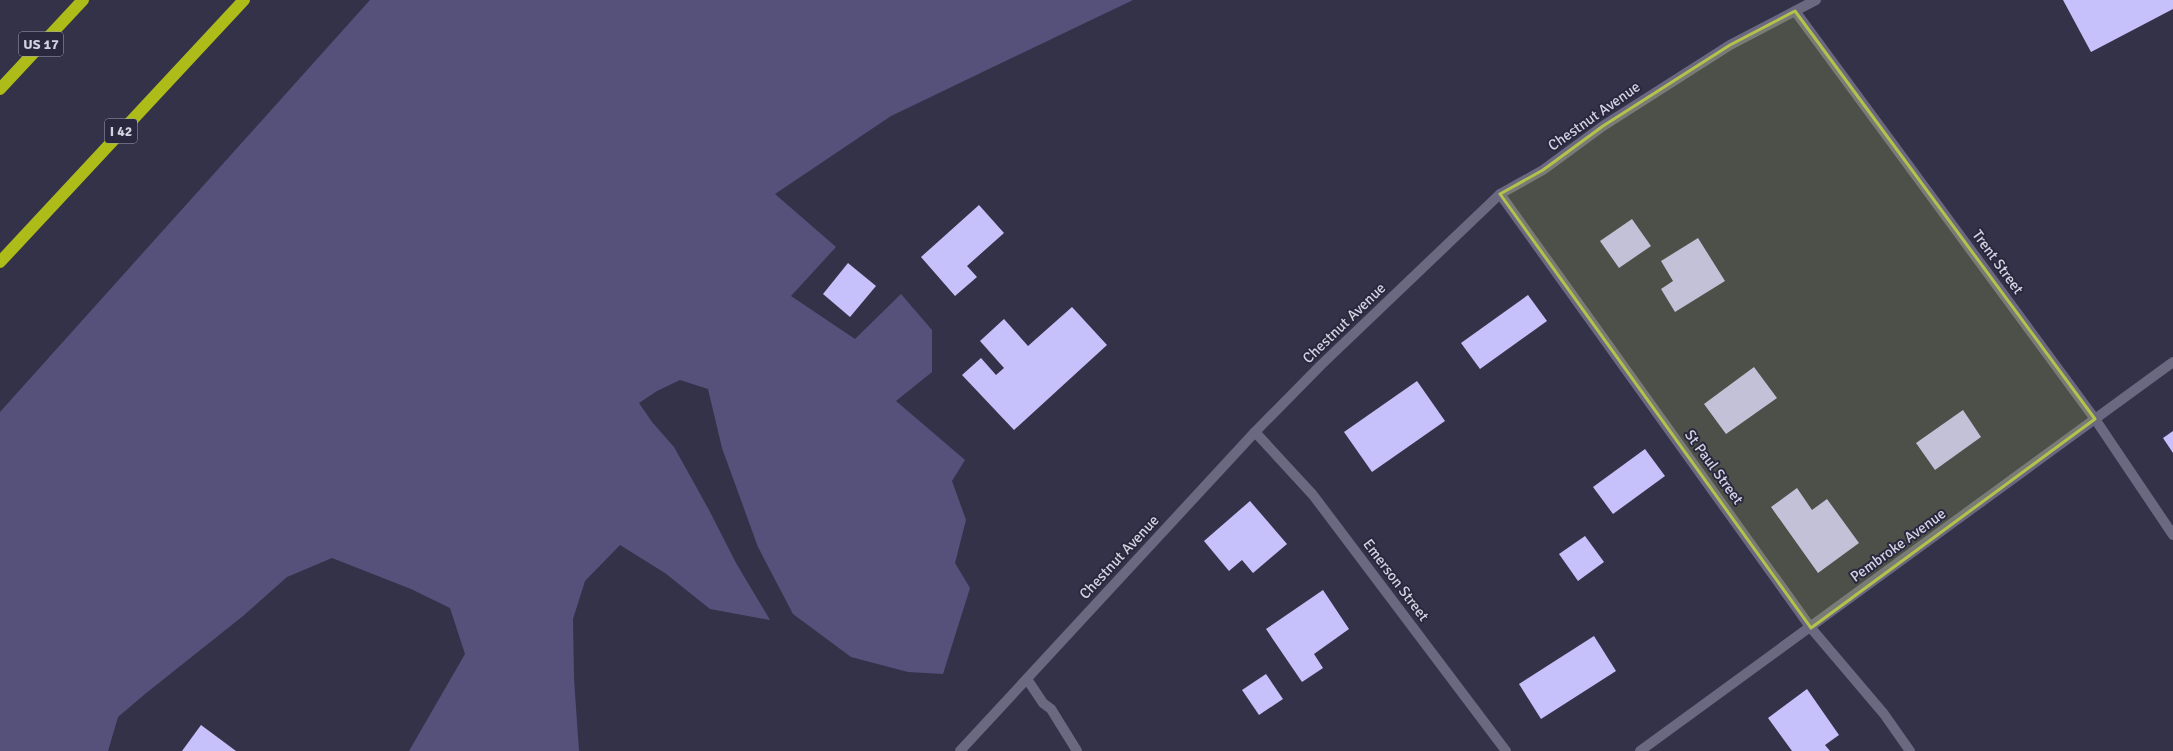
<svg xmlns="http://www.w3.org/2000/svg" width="2173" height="751" font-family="Signika,sans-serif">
<rect width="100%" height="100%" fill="#343249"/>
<polygon fill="#56517b" points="370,0 1133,0 891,116 775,194 836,247 791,296 855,339 901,294 932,330 932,372 896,401 965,460 952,481 966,520 955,563 970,588 943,674 908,672 851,657 793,614 758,547 722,448 708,389 680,380 657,391 639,403 652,422 674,447 709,510 736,563 770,620 710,609 665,573 620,545 585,581 573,619 574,679 579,751 409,751 465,654 450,608 411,589 332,558 287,577 243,616 145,694 118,717 108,751 0,751 0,412"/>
<g fill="#c6c1fb">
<polygon points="2063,0 2173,0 2173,9 2091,52"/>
<polygon points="979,205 1004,233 967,266 977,277 955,296 921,257"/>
<polygon points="1632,219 1651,246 1619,268 1600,241"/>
<polygon points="1698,238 1725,281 1675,312 1661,289 1673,281 1661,261"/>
<polygon points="848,263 876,286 850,317 823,294"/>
<polygon points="1528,295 1547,321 1480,369 1461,343"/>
<polygon points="1072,307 1107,345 1014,430 962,375 981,358 996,375 1004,368 980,341 1004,319 1028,346"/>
<polygon points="1754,367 1777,398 1726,434 1704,404"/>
<polygon points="1417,381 1445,421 1372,472 1344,432"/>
<polygon points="1963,410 1981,437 1935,470 1916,443"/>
<polygon points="2173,431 2173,453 2163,438"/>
<polygon points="1645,449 1665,476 1613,514 1593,487"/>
<polygon points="1797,488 1812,510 1827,499 1859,543 1818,573 1771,507"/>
<polygon points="1250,501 1287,544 1253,573 1242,560 1229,571 1204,541"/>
<polygon points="1585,536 1604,562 1578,581 1559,554"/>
<polygon points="1323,590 1349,629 1314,654 1323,668 1302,682 1266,629"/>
<polygon points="1594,636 1616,671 1541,719 1519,684"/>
<polygon points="1266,674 1283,699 1259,715 1242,690"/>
<polygon points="1807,689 1839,735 1825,745 1830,751 1792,751 1768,718"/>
<polygon points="201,725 236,751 182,751"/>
</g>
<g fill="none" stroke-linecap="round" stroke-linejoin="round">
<g stroke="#6b6982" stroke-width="10">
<polyline points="1795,11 2095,419 2173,535"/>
<polyline points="1500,194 1811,628 1884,714 1910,751"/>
<polyline points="1255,432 1313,495 1506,751"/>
<polyline points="1027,679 1043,703 1051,709 1077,751"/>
<polyline points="960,751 1255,432 1321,365 1500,194 1543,170 1603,126 1730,45 1816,0"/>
<polyline points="1640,751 2173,362"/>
</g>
<g stroke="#adbc19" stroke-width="12">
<polyline points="0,89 83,0"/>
<polyline points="0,262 244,0"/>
</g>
</g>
<path fill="#b4c24a" fill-opacity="0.2" stroke="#b4c24a" stroke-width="3" stroke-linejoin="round" d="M1795,11L2095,419L1811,628L1500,194L1543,170L1603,126L1730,45Z"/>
<g text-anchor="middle" stroke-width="4" stroke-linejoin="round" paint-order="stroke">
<g fill="#2a283e" stroke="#a09fb0" stroke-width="1">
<rect x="19" y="32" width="44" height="24" rx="3"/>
<rect x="105" y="119" width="32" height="24" rx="3"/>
</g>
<g font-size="14" font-weight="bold" fill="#d3d2e1">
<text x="41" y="49">US 17</text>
<text x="121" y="136">I 42</text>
</g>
<g font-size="15" fill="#d3d2e1" stroke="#2a283e">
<text transform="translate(1594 116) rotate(-35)" y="5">Chestnut Avenue</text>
<text transform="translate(1998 262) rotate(54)" y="5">Trent Street</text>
<text transform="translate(1344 323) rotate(-44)" y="5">Chestnut Avenue</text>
<text transform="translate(1714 467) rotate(54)" y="5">St Paul Street</text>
<text transform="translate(1898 545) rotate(-36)" y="5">Pembroke Avenue</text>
<text transform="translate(1119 557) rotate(-47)" y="5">Chestnut Avenue</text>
<text transform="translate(1396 580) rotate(53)" y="5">Emerson Street</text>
</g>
</g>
</svg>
